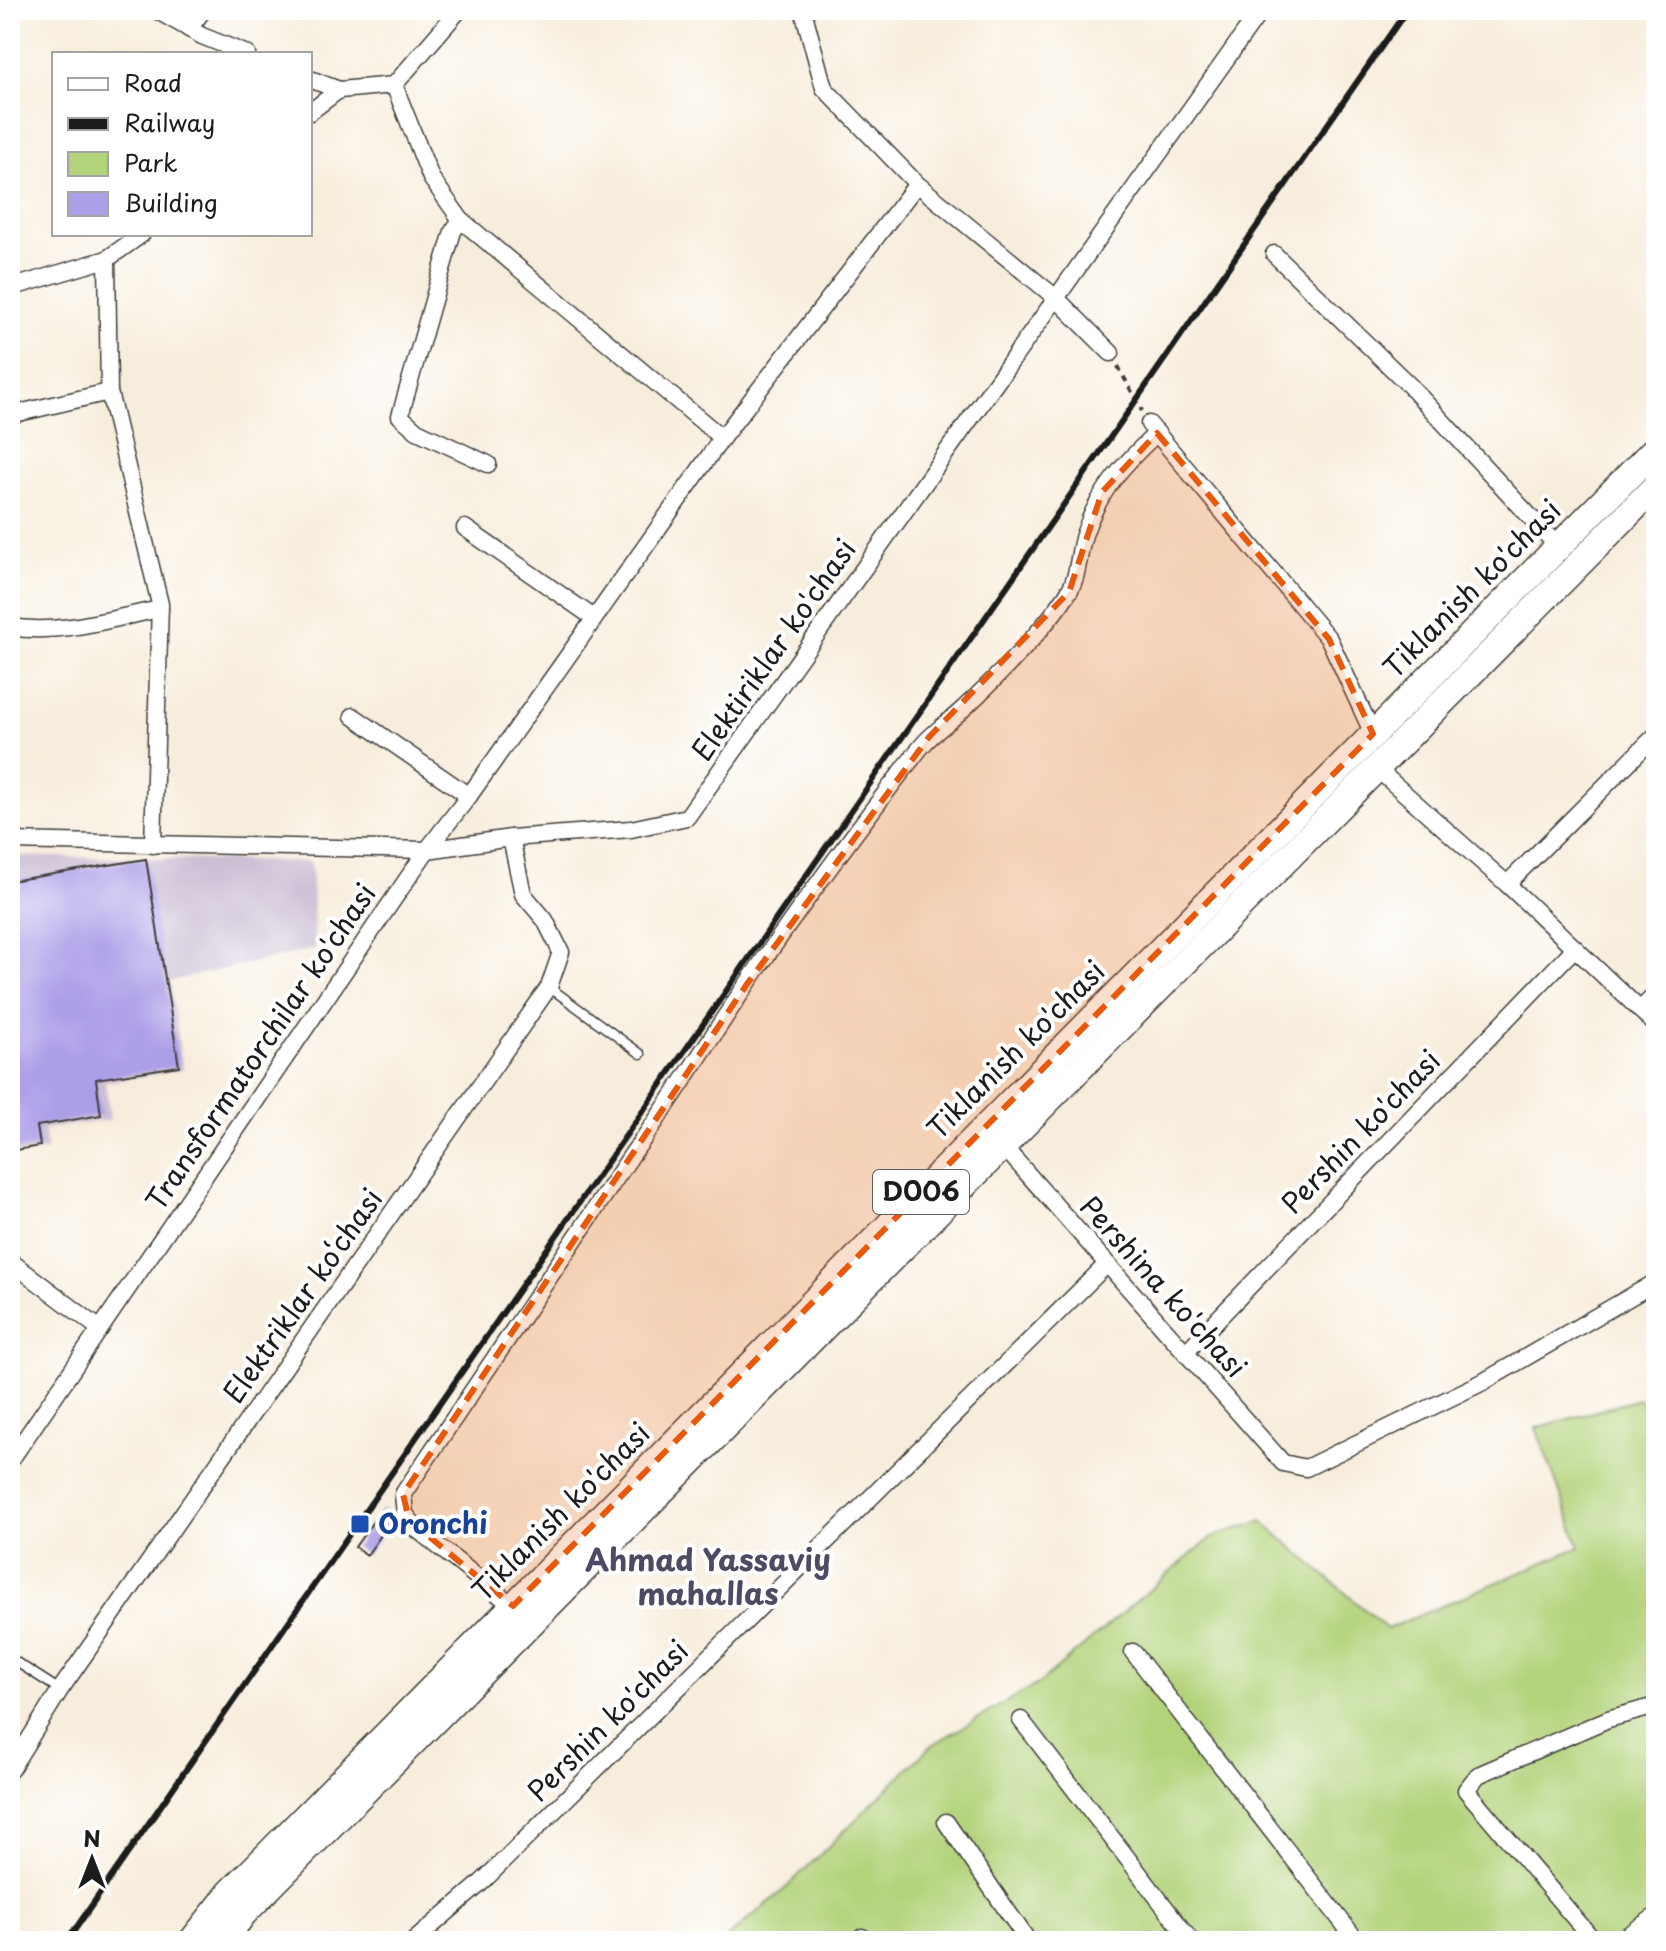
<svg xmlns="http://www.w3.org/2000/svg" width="1666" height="1951" font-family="'Playpen Sans',sans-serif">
<rect width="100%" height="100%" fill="#fff"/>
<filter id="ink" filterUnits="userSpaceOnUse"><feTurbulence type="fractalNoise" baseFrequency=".0125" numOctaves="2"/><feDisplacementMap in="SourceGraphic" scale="16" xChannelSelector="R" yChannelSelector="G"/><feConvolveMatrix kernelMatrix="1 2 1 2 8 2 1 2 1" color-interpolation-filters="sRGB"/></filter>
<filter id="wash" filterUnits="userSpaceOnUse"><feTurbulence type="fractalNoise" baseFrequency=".006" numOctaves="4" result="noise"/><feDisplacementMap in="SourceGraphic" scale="32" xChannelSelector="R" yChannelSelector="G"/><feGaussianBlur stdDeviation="1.8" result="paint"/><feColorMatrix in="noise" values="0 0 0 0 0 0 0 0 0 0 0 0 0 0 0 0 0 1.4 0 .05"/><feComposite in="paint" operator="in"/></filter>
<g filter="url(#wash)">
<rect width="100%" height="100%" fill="#f7eddc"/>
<polygon fill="#ccbfd4" points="10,856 311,862 315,949 170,981 183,1070 105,1082 110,1120 44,1129 46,1150 10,1156"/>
<polygon fill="#b3d37a" stroke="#68784b" stroke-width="2" points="1639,1399 1656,1422 1656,1941 723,1941 785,1889 932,1745 1041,1682 1212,1537 1262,1521 1387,1629 1580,1547 1536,1428"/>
<g id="blocks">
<g fill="#ad9ee8">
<polygon points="146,859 179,1066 96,1079 101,1115 37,1126 40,1146 10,1151 10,1011 18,1010 10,960 10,881"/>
<polygon points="382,1509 394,1517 367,1555 355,1547"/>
</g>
</g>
</g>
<g filter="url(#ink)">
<use href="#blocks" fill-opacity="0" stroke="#3d3b39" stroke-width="2"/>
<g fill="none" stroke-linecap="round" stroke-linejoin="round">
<defs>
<g id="lane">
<polyline points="549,987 641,1054"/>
<polyline points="10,1658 60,1690"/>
</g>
<g id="street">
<polyline points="156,10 202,36 247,54"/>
<polyline points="803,10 824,88 917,184 1056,298 1111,353"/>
<polyline points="189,29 203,10"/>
<polyline points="310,79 339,90 394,85 459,10"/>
<polyline points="394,85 431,178 461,220 722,438"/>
<polyline points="310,112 339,90"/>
<polyline points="461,220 453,231 400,416 417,431 488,464"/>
<polyline points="1274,254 1410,386 1558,547"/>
<polyline points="107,259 109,392 160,604 153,845"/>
<polyline points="10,288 107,259 142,234"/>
<polyline points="10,415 109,392"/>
<polyline points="1149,424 1329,639 1373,734"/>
<polyline points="465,528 594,618"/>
<path d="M10,627C62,635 109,619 160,609"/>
<polyline points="353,716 469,796"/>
<polyline points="1376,768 1507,884 1656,1025"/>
<polyline points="10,841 427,850 511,838 631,829 687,817 1261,10"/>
<polyline points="1507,884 1656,735"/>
<polyline points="1640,1010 1656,994"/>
<polyline points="1003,1146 1283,1463 1306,1468 1483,1382 1656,1282"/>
<polyline points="10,1261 100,1329"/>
<polyline points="1186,1352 1575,948"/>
<polyline points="10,1461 427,850 469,796 722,438 917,184"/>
<path d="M513,1606L418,1530L405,1514L403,1494L633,1153C673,1099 708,1042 745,987C801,905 860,825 921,747C933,732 948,723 962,710C994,680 1044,630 1068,593C1079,576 1078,554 1084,535C1098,492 1124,463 1157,433"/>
<polyline points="1133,1652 1357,1941"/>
<polyline points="1021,1720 1191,1941"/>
<polyline points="10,1770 60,1690 549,987 561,952 545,920 523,894 511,838"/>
<polyline points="946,1822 1028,1941"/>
<polyline points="862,1937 865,1941"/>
<polyline points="414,1941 481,1883 1107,1264"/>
<polyline points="1594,1941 1466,1790 1478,1775 1608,1719 1656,1706"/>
<polyline points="1619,1941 1656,1916"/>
</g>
<g id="primary">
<polyline points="192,1941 230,1893 1656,448"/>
<polyline points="223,1941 244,1913 1656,486"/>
</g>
</defs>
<use href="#lane" stroke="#3d3b39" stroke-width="11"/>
<use href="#street" stroke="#3d3b39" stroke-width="19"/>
<use href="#primary" stroke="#3d3b39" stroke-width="29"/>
<polyline stroke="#3d3b39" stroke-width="4" stroke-dasharray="6 6" stroke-linecap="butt" points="1118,366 1142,411"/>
<use href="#lane" stroke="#fff" stroke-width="8"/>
<use href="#street" stroke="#fff" stroke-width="16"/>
<use href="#primary" stroke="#fff" stroke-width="26"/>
<path stroke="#1c1c1c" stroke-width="6" d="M67,1941C517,1300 958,652 1407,10"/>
</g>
</g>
<path fill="#e8590c" fill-opacity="0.2" stroke="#e8590c" stroke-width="6" stroke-dasharray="16 10" stroke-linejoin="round" d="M1157,433L1329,639L1373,734L513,1606L409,1520L403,1494L747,984L929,737L1069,592L1102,492Z"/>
<rect fill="#1a4fb4" stroke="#fff" stroke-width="3" x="350" y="1514" width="20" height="20" rx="4"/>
<g text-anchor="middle" stroke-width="8" stroke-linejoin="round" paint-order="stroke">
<rect fill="#fff" stroke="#606060" stroke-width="2" x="873" y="1170" width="96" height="44" rx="6"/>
<g font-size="26" font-weight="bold" fill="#1c1c1c">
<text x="921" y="1201">D006</text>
</g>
<g font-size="28" fill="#1c1c1c" stroke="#fff">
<text transform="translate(1472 589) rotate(-45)" y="10">Tiklanish ko'chasi</text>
<text transform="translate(774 650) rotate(-55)" y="10">Elektiriklar ko'chasi</text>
<text transform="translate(261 1047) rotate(-56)" y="10">Transformatorchilar ko'chasi</text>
<text transform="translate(1016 1050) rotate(-45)" y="10">Tiklanish ko'chasi</text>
<text transform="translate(1361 1132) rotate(-46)" y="10">Pershin ko'chasi</text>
<text transform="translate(1163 1287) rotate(48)" y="10">Pershina ko'chasi</text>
<text transform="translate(303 1296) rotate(-55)" y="10">Elektriklar ko‘chasi</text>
<text transform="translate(561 1512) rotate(-45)" y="10">Tiklanish ko'chasi</text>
<text transform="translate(608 1721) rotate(-45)" y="10">Pershin ko'chasi</text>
</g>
<g font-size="28" font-weight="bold" fill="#164399" stroke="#fff" text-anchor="start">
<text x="378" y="1534">Oronchi</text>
</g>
<g font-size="30" font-weight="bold" fill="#4f4a63" stroke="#fff">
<text x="708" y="1571">Ahmad Yassaviy<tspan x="708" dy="34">mahallas</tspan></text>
</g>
</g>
<rect width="1666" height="1951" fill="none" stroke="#fff" stroke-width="40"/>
<rect x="52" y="52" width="260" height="184" fill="#ffffff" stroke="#a4a4a4" stroke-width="2"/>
<rect x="68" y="78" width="40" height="12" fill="#ffffff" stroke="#a4a4a4" stroke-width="2"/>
<text x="124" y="92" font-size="24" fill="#1c1c1c">Road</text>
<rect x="68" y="118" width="40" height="12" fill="#1c1c1c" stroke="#a4a4a4" stroke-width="2"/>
<text x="124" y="132" font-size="24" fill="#1c1c1c">Railway</text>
<rect x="68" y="152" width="40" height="24" fill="#b3d37a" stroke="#a4a4a4" stroke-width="2"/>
<text x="124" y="172" font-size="24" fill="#1c1c1c">Park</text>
<rect x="68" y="192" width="40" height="24" fill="#ad9ee8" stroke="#a4a4a4" stroke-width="2"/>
<text x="124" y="212" font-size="24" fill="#1c1c1c">Building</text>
<g transform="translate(92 1859)" stroke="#ffffff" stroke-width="6" paint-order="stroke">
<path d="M0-6L14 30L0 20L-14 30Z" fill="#1c1c1c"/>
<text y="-12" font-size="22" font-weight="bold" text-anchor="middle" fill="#1c1c1c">N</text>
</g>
</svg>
